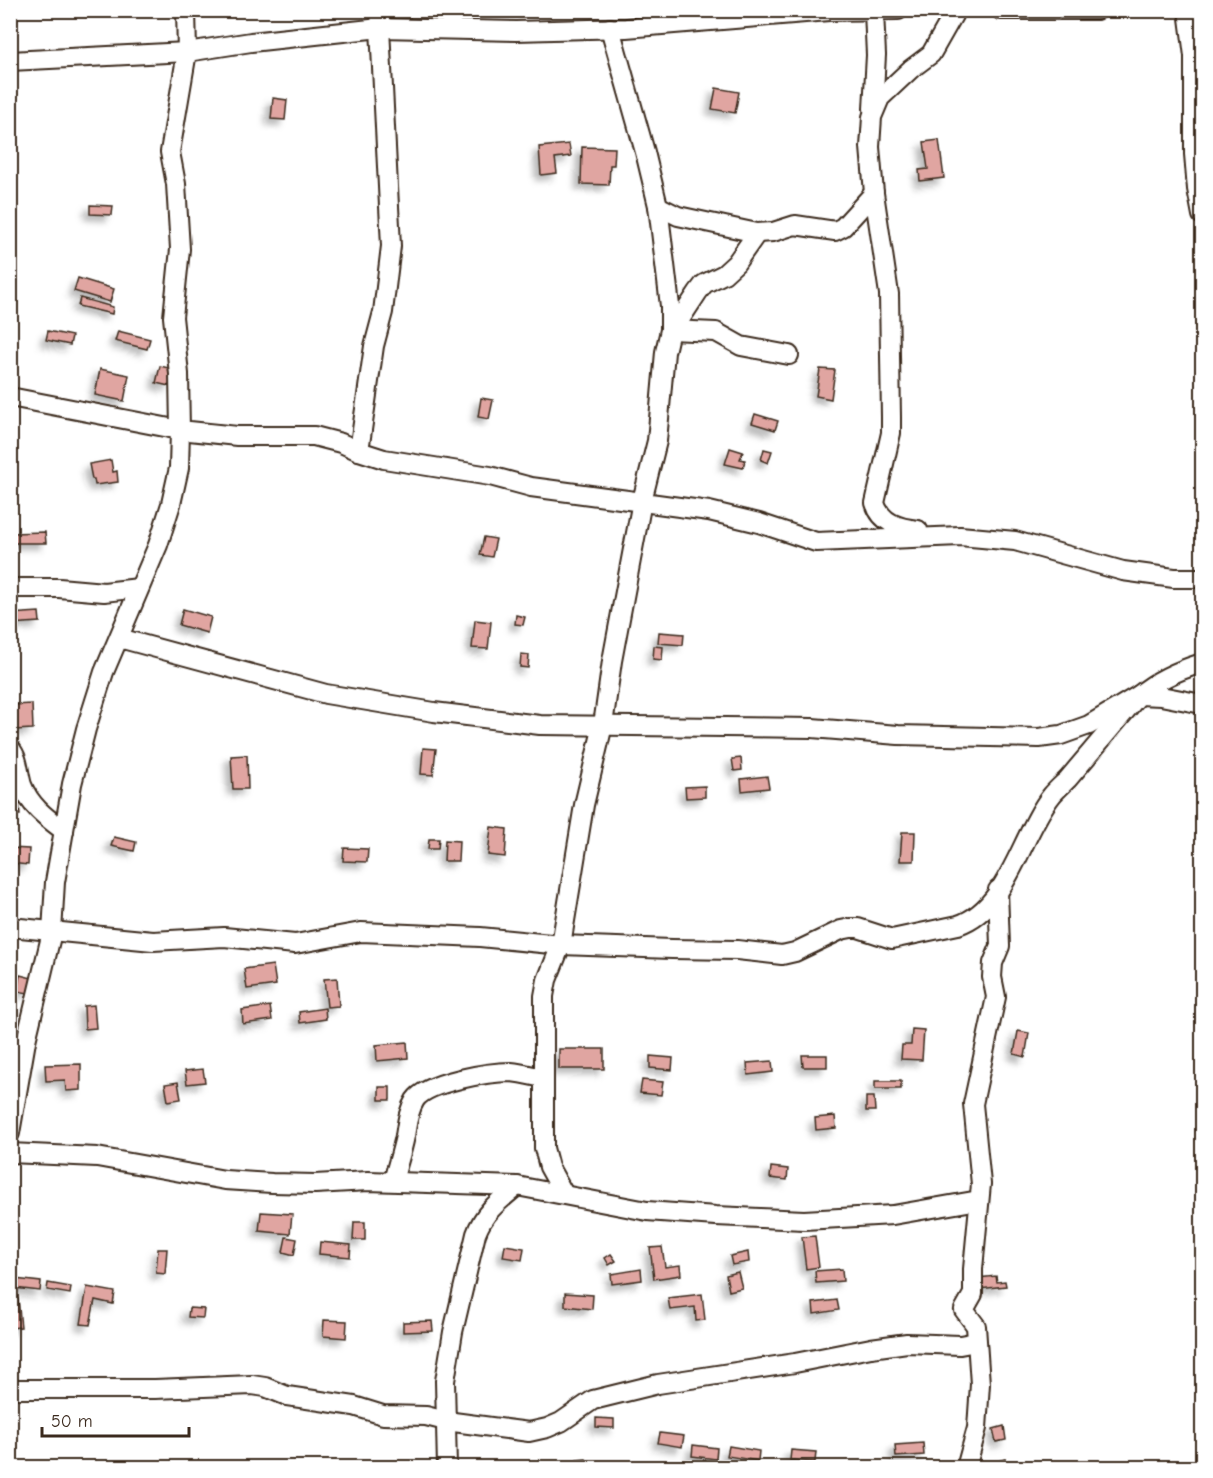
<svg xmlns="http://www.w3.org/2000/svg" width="1213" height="1478" font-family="'Comic Neue',sans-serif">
<defs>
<filter id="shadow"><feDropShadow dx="-5.5" dy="5.5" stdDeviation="3" flood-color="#0004"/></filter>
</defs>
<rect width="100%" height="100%" fill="#fff"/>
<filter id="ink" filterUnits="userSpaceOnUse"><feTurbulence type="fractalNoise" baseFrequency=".0167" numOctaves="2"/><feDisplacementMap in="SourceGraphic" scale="12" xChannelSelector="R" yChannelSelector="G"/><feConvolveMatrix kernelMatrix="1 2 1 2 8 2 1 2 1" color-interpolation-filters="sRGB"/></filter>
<g filter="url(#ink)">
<g fill="#e0a5a1" stroke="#3b2a1e" stroke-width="1.5" filter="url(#shadow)">
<polygon points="716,88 739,92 735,113 712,109"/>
<polygon points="273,98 287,100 285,120 271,119"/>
<polygon points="939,140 944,178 920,181 919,170 928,169 924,142"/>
<polygon points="569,144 571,156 555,158 557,173 541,175 539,147"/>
<polygon points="582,147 615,148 614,165 610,165 609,185 581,184"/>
<polygon points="90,205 113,206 112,215 90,214"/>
<polygon points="78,278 114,289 110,302 74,291"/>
<polygon points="80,298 113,307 112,314 78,306"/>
<polygon points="48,331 72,336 70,345 46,340"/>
<polygon points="118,331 150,339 147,349 115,341"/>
<polygon points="160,366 173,369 169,386 156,383"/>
<polygon points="100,369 129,375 124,401 95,395"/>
<polygon points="820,369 835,370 831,399 816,396"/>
<polygon points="481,398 493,400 489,419 478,417"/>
<polygon points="755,414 778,421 775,430 752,423"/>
<polygon points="730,448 743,452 740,459 745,460 743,468 725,464"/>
<polygon points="764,449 772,451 768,463 761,460"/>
<polygon points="111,460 113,472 117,471 118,482 95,485 94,479 92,479 89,464"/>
<polygon points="45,532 46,543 12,543 11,533"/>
<polygon points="484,537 496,539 492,557 480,555"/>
<polygon points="183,609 211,617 207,633 179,625"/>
<polygon points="39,612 40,622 10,624 10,614"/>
<polygon points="516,615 525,617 523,625 515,624"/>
<polygon points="475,620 491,622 488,649 472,648"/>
<polygon points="659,632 684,634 683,645 658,643"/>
<polygon points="654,646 663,647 662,660 653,659"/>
<polygon points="521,654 529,655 528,668 520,667"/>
<polygon points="32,704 33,729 14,730 13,705"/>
<polygon points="423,748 436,749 433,775 421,774"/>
<polygon points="247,755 248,789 233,789 231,756"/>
<polygon points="741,758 742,770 734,771 732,759"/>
<polygon points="767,776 769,788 742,791 741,779"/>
<polygon points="705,786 705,797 686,798 685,787"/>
<polygon points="18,790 20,815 10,815 10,791"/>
<polygon points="491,827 507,829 505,857 488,855"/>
<polygon points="902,832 915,832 914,861 900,861"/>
<polygon points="114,837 136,842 134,851 111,846"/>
<polygon points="429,839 439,839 438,849 428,849"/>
<polygon points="445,840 459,841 458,861 444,861"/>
<polygon points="10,848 29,849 28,865 10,863"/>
<polygon points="344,848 368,849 367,862 343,861"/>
<polygon points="273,965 276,985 247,989 244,969"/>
<polygon points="20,975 32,978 28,993 17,991"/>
<polygon points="337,978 339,1006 327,1007 324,979"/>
<polygon points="94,1005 96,1028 85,1029 84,1006"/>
<polygon points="270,1006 272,1020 243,1024 242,1010"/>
<polygon points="325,1008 326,1019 300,1023 299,1012"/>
<polygon points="912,1029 924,1030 922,1060 901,1059 902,1045 911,1045"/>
<polygon points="1018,1031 1029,1033 1025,1057 1014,1054"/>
<polygon points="407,1042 408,1058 377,1061 376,1045"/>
<rect x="559" y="1049" width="45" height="20"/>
<polygon points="802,1055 827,1055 827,1067 803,1067"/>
<polygon points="650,1056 673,1058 672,1070 650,1068"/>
<polygon points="772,1061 773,1072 748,1075 747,1063"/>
<polygon points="81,1064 81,1090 66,1091 65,1080 46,1081 45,1065"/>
<polygon points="203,1069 205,1082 187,1084 185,1071"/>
<polygon points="642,1080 663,1082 661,1095 640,1093"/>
<rect x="875" y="1081" width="26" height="8"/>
<polygon points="178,1082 181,1099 168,1101 165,1084"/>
<rect x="379" y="1087" width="11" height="13"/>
<polygon points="866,1097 874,1097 875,1111 866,1111"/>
<polygon points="835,1116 836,1128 816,1130 815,1118"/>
<polygon points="771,1167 788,1169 787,1180 770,1178"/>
<polygon points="261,1212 292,1214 290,1234 259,1231"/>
<polygon points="354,1222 365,1222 365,1240 353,1240"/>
<polygon points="815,1236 819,1267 806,1269 802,1237"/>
<polygon points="286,1237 297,1239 294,1255 283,1252"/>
<polygon points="320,1242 351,1245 350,1257 319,1254"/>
<polygon points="505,1245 524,1248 522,1260 503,1257"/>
<polygon points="662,1247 665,1267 680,1265 681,1275 654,1279 650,1248"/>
<polygon points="158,1249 167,1249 165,1274 156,1273"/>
<polygon points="748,1252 749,1262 732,1265 730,1256"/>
<polygon points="611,1254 616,1261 609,1265 605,1258"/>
<polygon points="641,1269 642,1280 612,1284 611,1274"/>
<polygon points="842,1269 843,1281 816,1283 815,1271"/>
<polygon points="738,1272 742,1288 729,1291 726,1275"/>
<polygon points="996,1276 997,1282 1005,1281 1006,1286 979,1289 978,1278"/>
<polygon points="15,1279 41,1282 40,1291 14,1288"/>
<polygon points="48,1283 71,1287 70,1294 47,1290"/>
<polygon points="87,1287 115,1292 113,1304 95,1300 90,1325 81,1324"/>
<polygon points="565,1293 593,1295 592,1309 565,1306"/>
<polygon points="702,1294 705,1320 696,1321 695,1307 670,1310 668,1298"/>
<polygon points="10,1299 18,1299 21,1327 10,1328"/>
<polygon points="837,1300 839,1310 814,1314 813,1303"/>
<polygon points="189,1308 204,1309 203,1318 188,1317"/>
<polygon points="324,1320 347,1321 346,1338 323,1336"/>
<polygon points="432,1321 433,1331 403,1332 403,1322"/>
<polygon points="596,1418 614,1419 614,1428 596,1427"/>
<polygon points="1004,1426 1006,1440 996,1442 993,1429"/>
<polygon points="660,1433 684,1436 682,1447 658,1443"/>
<polygon points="923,1443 924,1455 896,1457 895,1445"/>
<polygon points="693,1445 717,1448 716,1459 692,1456"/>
<polygon points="729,1446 759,1451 758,1461 727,1456"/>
<polygon points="791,1450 816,1452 815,1462 790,1460"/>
<polygon points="586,1459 587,1468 578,1468 577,1460"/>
<polygon points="1005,1459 1007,1468 995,1468 994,1462"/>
</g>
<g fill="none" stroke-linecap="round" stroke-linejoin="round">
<defs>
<g id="street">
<polyline points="186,10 187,52 170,152 176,184 180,249 173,317 179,374 180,430 237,436 314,436 341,443 359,451 384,459 490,476 531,487 709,511 759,523 816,542 960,536 1015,541 1123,571 1174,578 1202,578"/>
<polyline points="1001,10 1097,10"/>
<polyline points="1188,10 1194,56 1194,154 1197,189 1202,215"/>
<polyline points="10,61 187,52 251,42 380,28 516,31 626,28 829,11 898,10"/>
<polyline points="873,109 876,55 874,11"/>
<polyline points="658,206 678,216 757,233 773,232 795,225 835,231 843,227 874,193"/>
<polyline points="670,330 716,332 741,346 789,355"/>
<polyline points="673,330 698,292 704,284 724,274 736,263 757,233"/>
<polyline points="10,397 180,430 179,468 171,504 158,545 104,672 86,729 72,784 55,882 52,932 26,1041 10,1133"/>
<polyline points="359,451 374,346 383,312 391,246 380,28 381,10"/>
<path d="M918,530C899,528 881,523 875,503L891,433V417L889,294L874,193L870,147L872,117L880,98L911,69L931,54L956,10"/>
<polyline points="10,588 59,588 104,592 139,588"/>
<polyline points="119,638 326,694 434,712 540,725 812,728 898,735 1039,738 1061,735 1089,725 1139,695 1161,696 1202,704"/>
<path d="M10,748C19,758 18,772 22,785C30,806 47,818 64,831"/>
<path d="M10,927L153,941L224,937L295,944L361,932L480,937L561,945L672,949L737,950L782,955L795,952L841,930L851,928H858L892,939L958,925C1009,908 1021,833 1052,795C1057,789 1063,784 1068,779C1092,751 1115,723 1139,695C1158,679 1179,670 1202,663"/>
<polyline points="10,1153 97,1157 225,1180 272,1183 315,1184 368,1181 517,1186 647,1211 716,1216 804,1220 893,1215 979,1200"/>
<path d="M393,1181C397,1166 402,1151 405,1136C407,1124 408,1111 415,1100C427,1082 489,1072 511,1072C521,1073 533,1076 543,1078"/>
<polyline points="564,1194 549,1167 544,1148 544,996 547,980 561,945 584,805 603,725 612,661 642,501 657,441 665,352 670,330 670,306 658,206 645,152 610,28"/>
<polyline points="10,1389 155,1389 252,1385 265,1387 287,1396 354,1406 383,1415 426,1416 446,1421 529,1432 547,1428 561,1422 593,1400 658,1384 795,1363 871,1348 907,1343 960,1345 976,1342"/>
<path d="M447,1468L445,1381L453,1332L476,1234C484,1212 499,1201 517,1186"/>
<polyline points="966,1468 977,1428 980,1384 976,1326 964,1310 973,1294 973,1269 981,1184 973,1104 996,997 992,977 993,963 1000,946 998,890"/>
</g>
</defs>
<use href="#street" stroke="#3b2a1e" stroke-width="22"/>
<use href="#street" stroke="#fff" stroke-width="18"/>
</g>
</g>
<rect width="1213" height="1478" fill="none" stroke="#fff" stroke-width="36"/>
<rect x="18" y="18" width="1177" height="1442" fill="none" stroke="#3b2a1e" stroke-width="2" filter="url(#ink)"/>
<path d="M42 1427v9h147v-9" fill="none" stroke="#3b2a1e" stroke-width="3"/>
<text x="51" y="1427" font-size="18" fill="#3b2a1e" stroke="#ffffff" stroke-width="4.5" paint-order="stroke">50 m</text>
</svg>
